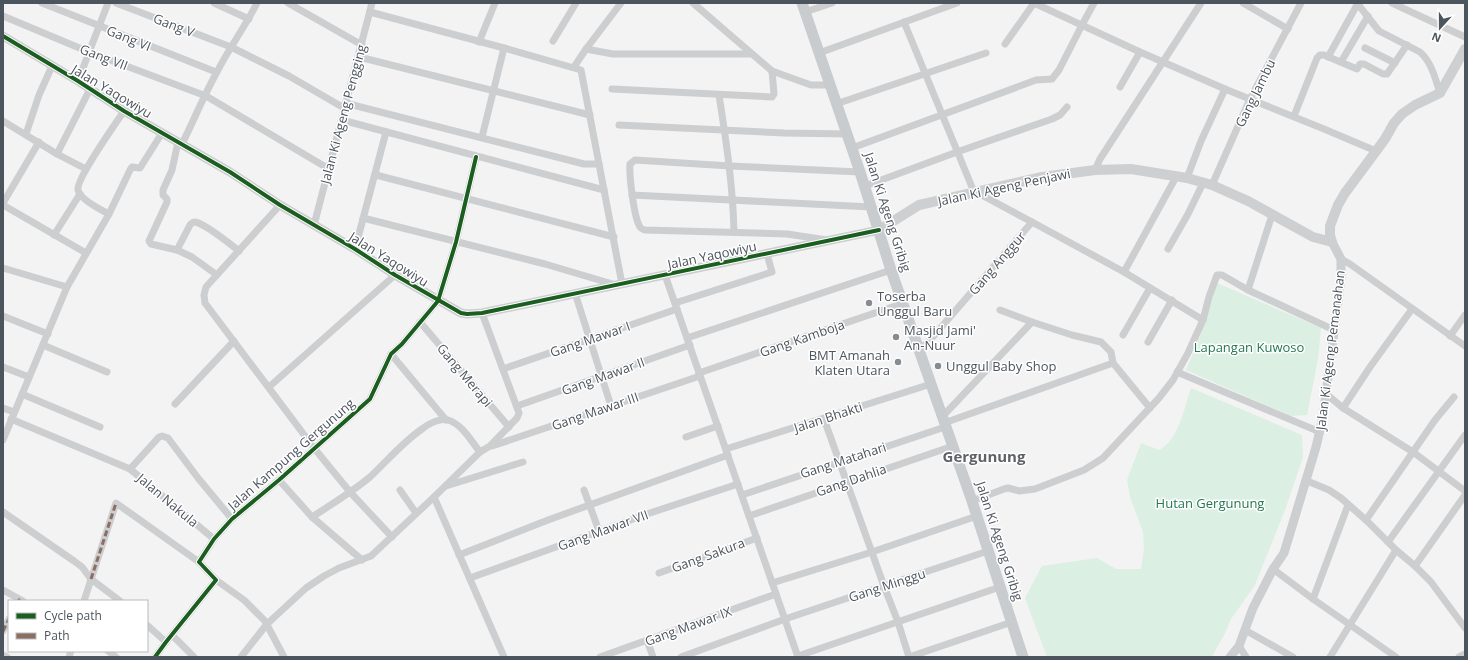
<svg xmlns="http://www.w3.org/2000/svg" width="1468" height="660" font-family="'Open Sans',sans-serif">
<rect width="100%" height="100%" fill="#f3f3f3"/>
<g fill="#dbefe3">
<polygon points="1217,283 1321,328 1318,359 1307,415 1291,416 1186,370 1205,324"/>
<path d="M1191,388L1302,435L1303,457L1285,510L1255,585L1231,619L1225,633L1213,655L1211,657H1047L1025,598L1042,566L1097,558L1116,569H1141L1144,549L1143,532L1130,497L1127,480L1141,443L1159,450C1179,440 1184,408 1191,388Z"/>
</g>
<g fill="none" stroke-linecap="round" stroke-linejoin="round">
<g stroke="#cdced0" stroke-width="7">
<polyline points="42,3 216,72"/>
<polyline points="116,3 231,47 289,76 344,108"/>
<polyline points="214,3 249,19"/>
<polyline points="288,3 362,45"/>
<polyline points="693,3 772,71 811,85 830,85"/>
<polyline points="1034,3 1140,52 1225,89 1324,129 1376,151"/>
<polyline points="1243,3 1288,29"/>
<path d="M1357,3L1379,31L1420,52C1432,63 1435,78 1440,93"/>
<polyline points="1392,3 1465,37"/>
<polyline points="370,12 504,48 581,70 622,284"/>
<polyline points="805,12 832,3"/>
<polyline points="3,16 89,52 206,96 329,169"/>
<polyline points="904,22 974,192"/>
<polyline points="553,41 576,3"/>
<polyline points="479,42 495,3"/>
<polyline points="1005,44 1034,3"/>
<polyline points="1365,48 1395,63"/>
<polyline points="586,49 613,54 752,54"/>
<polyline points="819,53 957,3"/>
<polyline points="359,57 590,115"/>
<polyline points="1328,57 1358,3"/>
<polyline points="1341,62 1368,16"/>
<polyline points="574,67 586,49 621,3"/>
<polyline points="78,81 108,3"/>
<polyline points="1120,87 1140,52"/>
<polyline points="612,89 772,97 774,94 772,71"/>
<path d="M719,95C726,140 733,186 734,232"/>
<polyline points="345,103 584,164 599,164"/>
<polyline points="836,104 986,53"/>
<polyline points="1294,116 1317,58 1320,55 1324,55 1357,69 1360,64 1364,64 1383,74 1387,74 1407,45"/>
<polyline points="342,120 604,190"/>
<polyline points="3,121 57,154 86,169"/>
<polyline points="619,125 784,133 848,134"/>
<polyline points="26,134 39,95 52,66"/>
<polyline points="482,137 504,48"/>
<path d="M182,144C194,120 204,95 217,72C229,48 245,27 257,3"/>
<polyline points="852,148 1036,80 1052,79 1059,70 1082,25 1094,3"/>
<polyline points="57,154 90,89"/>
<polyline points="1095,170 1100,159 1201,3"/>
<polyline points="376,175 614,237"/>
<polyline points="1187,178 1201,141 1225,89"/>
<polyline points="1212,185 1250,99 1301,3"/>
<polyline points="865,186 957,152 1052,119 1060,115 1067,107"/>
<polyline points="632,195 871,207"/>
<polyline points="3,203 39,142"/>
<polyline points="3,205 86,253"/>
<polyline points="280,205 206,287 204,295 205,303 314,448 350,492 392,537"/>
<polyline points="109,214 130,170 132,167 140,168 162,133"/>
<polyline points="363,218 545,264 616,285"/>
<polyline points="1032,222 1124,272 1203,320"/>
<polyline points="314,225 372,3"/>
<polyline points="54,235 80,194"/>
<path d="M827,240L787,234L645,230C642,229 641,229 640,227C634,218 629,175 630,164L635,160L730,166L860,172"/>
<polyline points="355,249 386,132"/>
<polyline points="1168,249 1188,214 1203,183"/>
<polyline points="177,250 151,244 149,241 167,202 167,199 163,195 163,190 172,170 178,142"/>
<polyline points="1341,259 1350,264 1465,346"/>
<polyline points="3,268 67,287"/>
<polyline points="1124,272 1176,177"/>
<path d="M217,275L192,257L177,250L190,225C192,223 192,222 195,222C206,224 230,244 239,251"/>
<polyline points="665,275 798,657"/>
<polyline points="1248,290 1272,215"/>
<polyline points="575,293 611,406"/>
<polyline points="675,303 772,272 767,254"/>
<polyline points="1000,310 1032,322"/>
<polyline points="3,316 48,334"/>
<polyline points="420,322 509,427"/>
<polyline points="1123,335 1150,288"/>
<polyline points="1450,336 1465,315"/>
<polyline points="687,338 891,270"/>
<polyline points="1148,342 1172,300"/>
<polyline points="43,345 107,372"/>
<polyline points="919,351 931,339 1032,222 976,192"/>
<polyline points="391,354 446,420"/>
<polyline points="3,367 29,377"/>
<polyline points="503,369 677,309"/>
<polyline points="1177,372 1320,432"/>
<polyline points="699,373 904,303"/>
<polyline points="269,387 395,275"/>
<polyline points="1325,393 1343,408 1413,452 1465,491"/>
<polyline points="22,394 100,427"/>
<polyline points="175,404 234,341"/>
<polyline points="517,406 690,345"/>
<polyline points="3,408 14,412"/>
<polyline points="1343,408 1370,367 1412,309"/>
<polyline points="942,417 1032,322 1072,335 1101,342 1111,352 1113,363 1150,408"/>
<polyline points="11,419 130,469"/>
<polyline points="824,419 884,586 898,622 909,657"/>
<polyline points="944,423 1113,363"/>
<polyline points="686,437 718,426"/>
<path d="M3,440L67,287L109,214C101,210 80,199 78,190C76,179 116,123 124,111"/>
<polyline points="492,446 700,376"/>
<polyline points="726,449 931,384"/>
<polyline points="279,480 312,517 362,560"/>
<polyline points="1305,480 1329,490 1341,498 1366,520 1396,550 1415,566 1465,495"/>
<polyline points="446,486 523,462"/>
<polyline points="400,490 416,513"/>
<polyline points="584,490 599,531"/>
<polyline points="742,495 945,427"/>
<polyline points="434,497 480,452 490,446 517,418 519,413 482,313"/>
<polyline points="972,501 1004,489 1008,488 1019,491 1035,489 1084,470 1103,458 1159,398 1173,380 1188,353 1203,320 1209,297 1217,275 1222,275 1248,290 1334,330"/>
<polyline points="3,512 74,561 82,567 91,579 120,601"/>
<polyline points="749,516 953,446"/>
<path d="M312,517C332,504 352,492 370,477C387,461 403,442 422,429C428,424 439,418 448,420C462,424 471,441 480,452"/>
<polyline points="1366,520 1435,420 1454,397"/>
<polyline points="214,539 130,469 159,437 162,436 168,438 198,478 232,519"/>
<polyline points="1388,542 1465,435"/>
<polyline points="459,555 548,520 728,455"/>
<polyline points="1415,566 1431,582 1465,628"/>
<polyline points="1273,569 1313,599 1396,657"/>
<polyline points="659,573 757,538"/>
<polyline points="470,578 647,514 738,484"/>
<polyline points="216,580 244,600 265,621 284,657"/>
<polyline points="772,583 872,552 977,516"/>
<polyline points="3,590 23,601"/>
<polyline points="1313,599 1348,505"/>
<polyline points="84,601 116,503 199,562"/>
<polyline points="147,625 166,642"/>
<polyline points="1245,630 1293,657"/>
<polyline points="3,631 9,619"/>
<polyline points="172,635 194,657"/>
<polyline points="647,640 653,657"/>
<polyline points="1239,646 1246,657"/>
<polyline points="108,651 116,657"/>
<polyline points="3,655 7,657"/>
<polyline points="798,656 1000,587"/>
<polyline points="69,657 71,651"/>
<polyline points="155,657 166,642 216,580 199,562 214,539 232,519 279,480 370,399 391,354 402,344 438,301 456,242 476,157"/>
<polyline points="241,657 267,624 306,588 324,576 339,568 371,556 434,497 504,657"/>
<polyline points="600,657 776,594"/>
<polyline points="681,657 785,619 988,551"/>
<polyline points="909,657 1012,622"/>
<polyline points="1330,657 1396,550"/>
<polyline points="1459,657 1465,654"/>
</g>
<g stroke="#cdced0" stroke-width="9">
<polyline points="3,36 78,81 124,111 230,172 280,205 355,249 395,275 461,313 467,314 482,313 879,230"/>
<polyline points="1230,657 1239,646 1253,608 1273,569 1284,553 1316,447 1323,417 1341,278 1341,259 1332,242"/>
</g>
<polyline stroke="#cecfd1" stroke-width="10" points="879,230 919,205 1042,177 1095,170 1131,169 1187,178 1212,185 1248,201 1313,237 1332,242 1330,235 1330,226 1338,205 1345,193 1385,139 1394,123 1402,114 1415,105 1440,93 1465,49"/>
<polyline stroke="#c9ccce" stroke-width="11" points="802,3 860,172 891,270 972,501 1023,657"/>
<g stroke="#8d6e63" stroke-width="3" stroke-dasharray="6 3" stroke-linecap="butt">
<polyline points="91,579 116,503"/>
<polyline points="18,601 20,599"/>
<polyline points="3,631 9,619"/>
</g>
<defs>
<g id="cycleway">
<polyline points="3,36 78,81 124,111 230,172 280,205 355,249 395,275 461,313 467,314 482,313 879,230"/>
<polyline points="155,657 166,642 216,580 199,562 214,539 232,519 279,480 370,399 391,354 402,344 438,301 456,242 476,157"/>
</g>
</defs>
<use href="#cycleway" stroke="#fff" stroke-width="6"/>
<use href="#cycleway" stroke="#1b5e20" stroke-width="4"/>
</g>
<g fill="#868c92" stroke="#fff" stroke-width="1.5">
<circle cx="869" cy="303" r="4"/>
<circle cx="896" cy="337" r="4"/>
<circle cx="898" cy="362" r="4"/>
<circle cx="938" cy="366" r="4"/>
</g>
<g text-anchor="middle" stroke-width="3" stroke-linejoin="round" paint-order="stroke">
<g font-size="13" fill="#4c545d" stroke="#fff">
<text transform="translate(174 25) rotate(21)" y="5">Gang V</text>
<text transform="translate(129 38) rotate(22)" y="5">Gang VI</text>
<text transform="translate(104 57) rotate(21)" y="5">Gang VII</text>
<text transform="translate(112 91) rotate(31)" y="5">Jalan Yaqowiyu</text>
<text transform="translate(1255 93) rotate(-64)" y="5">Gang Jambu</text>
<text transform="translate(343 114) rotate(-75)" y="5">Jalan Ki Ageng Pengging</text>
<text transform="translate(1004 187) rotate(-12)" y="5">Jalan Ki Ageng Penjawi</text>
<text transform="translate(888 212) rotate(72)" y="5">Jalan Ki Ageng Gribig</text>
<text transform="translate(712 255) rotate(-12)" y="5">Jalan Yaqowiyu</text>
<text transform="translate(389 259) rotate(32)" y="5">Jalan Yaqowiyu</text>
<text transform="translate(997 263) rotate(-49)" y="5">Gang Anggur</text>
<text transform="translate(802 338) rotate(-19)" y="5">Gang Kamboja</text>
<text transform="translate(590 339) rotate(-19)" y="5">Gang Mawar I</text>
<text transform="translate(1330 350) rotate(-83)" y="5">Jalan Ki Ageng Pemanahan</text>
<text transform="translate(465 375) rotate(50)" y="5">Gang Merapi</text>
<text transform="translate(603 376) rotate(-20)" y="5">Gang Mawar II</text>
<text transform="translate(595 411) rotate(-19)" y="5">Gang Mawar III</text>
<text transform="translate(828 417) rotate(-18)" y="5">Jalan Bhakti</text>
<text transform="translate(291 454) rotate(-41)" y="5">Jalan Kampung Gergunung</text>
<text transform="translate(843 460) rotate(-18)" y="5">Gang Matahari</text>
<text transform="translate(851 480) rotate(-19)" y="5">Gang Dahlia</text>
<text transform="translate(168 500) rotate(40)" y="5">Jalan Nakula</text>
<text transform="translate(603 530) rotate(-20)" y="5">Gang Mawar VII</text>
<text transform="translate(1000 541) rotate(72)" y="5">Jalan Ki Ageng Gribig</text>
<text transform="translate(708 555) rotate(-20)" y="5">Gang Sakura</text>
<text transform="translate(887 585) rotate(-18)" y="5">Gang Minggu</text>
<text transform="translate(688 626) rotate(-20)" y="5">Gang Mawar IX</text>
</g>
<g font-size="13" fill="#4c545d" stroke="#fff" text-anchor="start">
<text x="877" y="301">Toserba<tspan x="877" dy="15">Unggul Baru</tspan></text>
<text x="904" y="335">Masjid Jami'<tspan x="904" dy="15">An-Nuur</tspan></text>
<text x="890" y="360" text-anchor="end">BMT Amanah<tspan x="890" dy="15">Klaten Utara</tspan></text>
<text x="946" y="371">Unggul Baby Shop</text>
</g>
<g font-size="13" fill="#247751" stroke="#fff">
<text x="1249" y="352">Lapangan Kuwoso</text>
<text x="1210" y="508">Hutan Gergunung</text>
</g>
<g font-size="15" font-weight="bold" fill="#5f6266" stroke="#fff">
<text x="984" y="462">Gergunung</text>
</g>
</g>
<rect width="1468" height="660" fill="none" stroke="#4c545d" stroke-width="8"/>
<rect x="8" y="600" width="140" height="52" fill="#ffffff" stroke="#b7bbbe"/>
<rect x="16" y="613" width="20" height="6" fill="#1b5e20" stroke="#b7bbbe"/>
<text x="44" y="620" font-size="12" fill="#4c545d">Cycle path</text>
<rect x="16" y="633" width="20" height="6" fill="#8d6e63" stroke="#b7bbbe"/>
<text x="44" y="640" font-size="12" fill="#4c545d">Path</text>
<g transform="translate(1440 28) rotate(201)" stroke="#ffffff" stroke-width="3" paint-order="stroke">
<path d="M0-3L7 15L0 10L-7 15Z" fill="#4c545d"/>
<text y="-6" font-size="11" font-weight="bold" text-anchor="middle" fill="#4c545d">N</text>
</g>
</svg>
